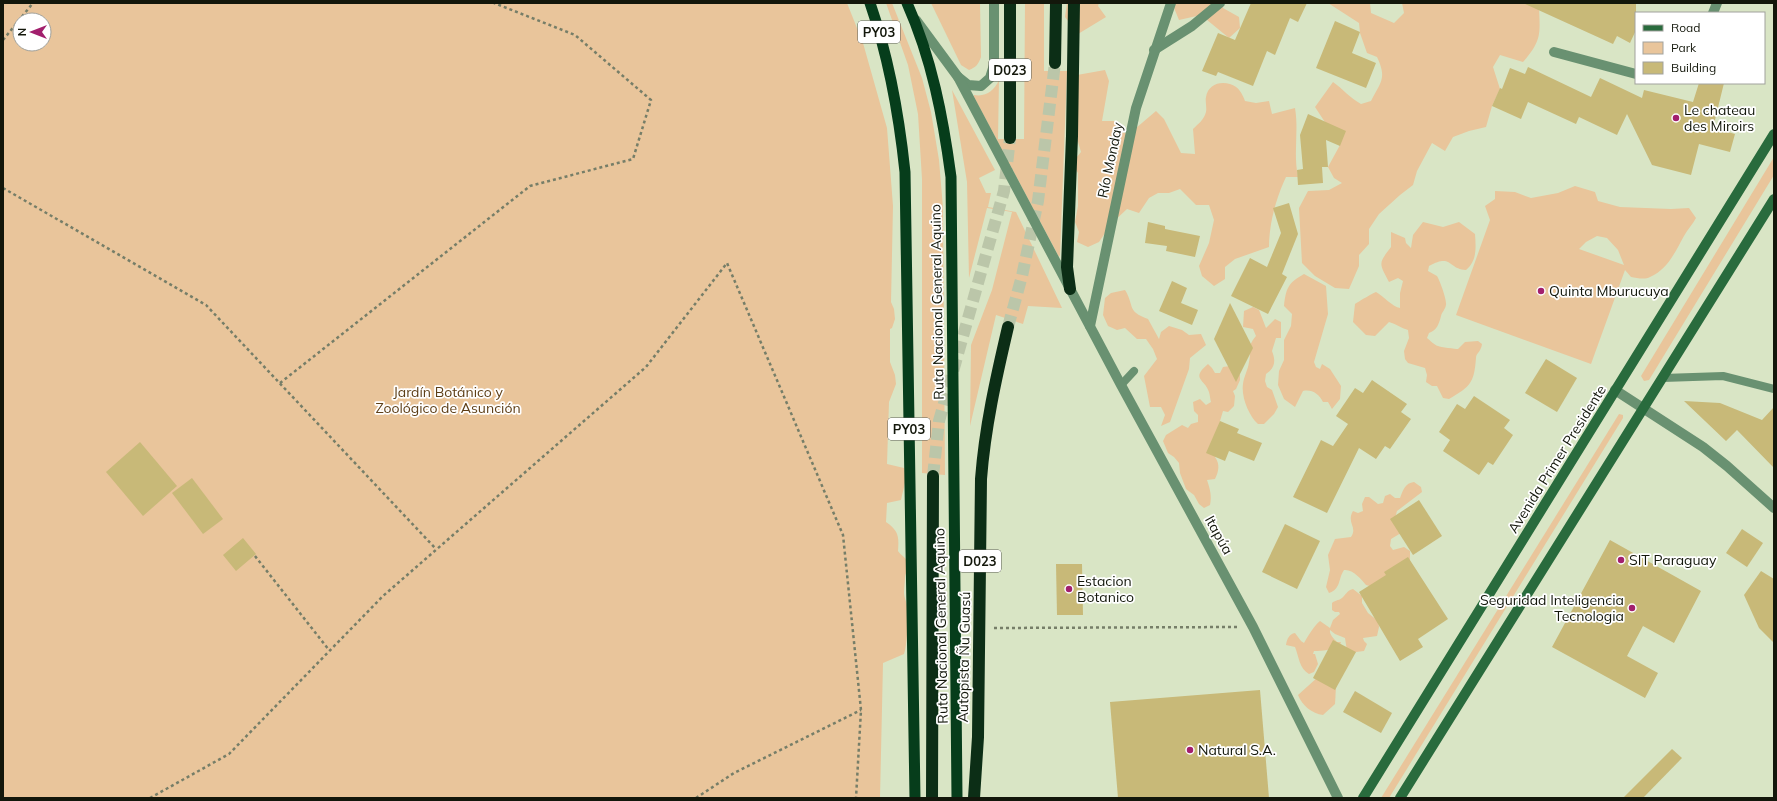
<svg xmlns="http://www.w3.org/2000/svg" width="1777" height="801" font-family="Mulish,sans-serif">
<rect width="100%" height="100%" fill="#d9e5c5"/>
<g fill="#e9c59b" fill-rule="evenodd">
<path d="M3,3H847L863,43L887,128L893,206L891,302L894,309L895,319L892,328L890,329V362L895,375L896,384L889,402L887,464L904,468C908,479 903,489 901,500L887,503L886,522C899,531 899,537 898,551C901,556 909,559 909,566C909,570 905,573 905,577C905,582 904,587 904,593C904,597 906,601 907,605C909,613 907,647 904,654L883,663L880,798H3ZM20,20H44V44H20Z"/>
<polygon points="886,3 892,3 922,78 931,112 939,160 943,208 945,475 922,473 922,179 918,114 908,65"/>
<path d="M931,3H980L981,57C978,65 976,67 969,70L961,65Z"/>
<path d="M1025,3H1044V71H1067L1060,255L1059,257L974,97V95C986,97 994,91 999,80L998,139H1024Z"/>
<polygon points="1067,3 1099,3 1098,6 1106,17 1078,34 1065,17"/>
<polygon points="1172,3 1221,3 1223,8 1239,17 1240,28 1229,38 1201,15 1179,20"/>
<path d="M1328,3H1370L1371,13L1394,23L1404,13L1402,3H1537L1539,7C1540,34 1542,40 1523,62L1500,55L1493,67L1500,89L1492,106L1486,127L1469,131L1453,137L1445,151L1432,143L1417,171L1413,185L1400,195L1379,214L1369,229V244L1359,255V266L1349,289L1335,288L1315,276L1302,263L1299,208L1308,191L1329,190L1342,183L1334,178L1328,167L1340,145L1315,107L1333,82C1343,89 1350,98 1361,104L1371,101C1381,82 1387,78 1377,57L1367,53L1360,33L1359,23Z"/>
<path d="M1105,70L1109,81L1102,121H1115L1118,131L1129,134L1156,111L1164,119L1181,153L1195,154L1193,129C1198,124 1204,120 1206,112C1207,107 1205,102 1206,97C1208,85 1219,81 1230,84C1239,87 1242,93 1245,101L1256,103L1269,101L1272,114L1295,108C1299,131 1293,153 1298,177H1286C1276,198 1269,224 1269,247L1235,259L1225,267V279L1214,286L1202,276L1199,266L1209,243L1214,220L1209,205H1196L1180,189L1169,193H1158L1149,198L1139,213L1127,209L1111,224L1099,242L1088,247L1077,242L1079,232L1075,222L1078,206V173L1072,163L1081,152L1070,115L1077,75Z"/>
<polygon points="952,90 995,170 979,178 986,193 991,193 988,207 1016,212 1062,308 1028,306 1023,324 996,315 970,426 971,345 992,290 1012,212 987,208 969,278 967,182"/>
<polygon points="1774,157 1774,175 1649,380 1644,381 1641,376"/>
<path d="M1575,186L1595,192L1598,201L1620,207L1671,209L1689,208L1696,218C1693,224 1687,230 1684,236C1675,252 1668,269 1650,277C1645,280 1637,278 1631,277L1625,270L1591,364L1456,315L1490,220L1485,206L1495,199V191L1515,192L1531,198L1558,193ZM1597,236L1607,238L1618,250L1624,265L1579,249L1586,242Z"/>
<path d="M1423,222L1443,227L1459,222L1475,234C1476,248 1477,261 1466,270C1448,269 1452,253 1429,266L1428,271L1437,276C1440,281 1447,300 1446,305C1445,310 1442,312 1441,316C1439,324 1437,330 1429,333L1427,338C1430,340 1434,345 1438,346C1440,347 1456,349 1458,349L1465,342L1478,341L1482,344C1481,352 1476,353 1476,358C1474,383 1471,386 1449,399L1443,398L1437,386H1432L1426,382L1427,375L1425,368L1408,363L1405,359L1404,351L1409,338L1408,330C1401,328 1396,324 1389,322L1375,336L1366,335L1353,322L1355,304C1358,302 1373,293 1376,292C1383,296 1393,307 1400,308V293L1403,281L1398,278L1389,282C1379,263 1378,264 1391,247V232L1405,238L1406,243L1411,248L1413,235Z"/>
<path d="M1304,274L1326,286L1328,314L1314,362L1316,367L1320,369L1322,364L1330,369L1341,386L1340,399L1332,409L1328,402H1323C1319,394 1312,389 1303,391L1295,407L1284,399L1278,385L1279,371L1284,360V340L1291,326L1292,314L1284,306C1286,288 1288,283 1304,274Z"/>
<path d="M1125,290C1135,306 1126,311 1148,319L1159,339L1161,332L1169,326L1182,330L1189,335L1201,334L1206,345L1190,358L1189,369L1170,422L1161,426L1165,415L1161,407H1150L1144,376L1157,359L1153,349L1146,339H1137L1125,328L1117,330L1108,326L1103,315L1105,298L1111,293Z"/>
<path d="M1253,307L1259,310L1266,328L1275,319L1281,322V338H1276L1272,351C1276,361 1275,368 1266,374L1265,381L1267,387L1272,390L1278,407L1274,414L1264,424H1258C1249,416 1241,397 1243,384C1244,376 1248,370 1249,362C1252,349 1246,348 1256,336L1253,329L1243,327L1244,311Z"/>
<path d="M1208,364L1212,368L1215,373H1220L1223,367L1230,366L1240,375V380L1236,389L1233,391L1235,396L1234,406L1228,412L1223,411L1220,421L1215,457C1220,464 1219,471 1215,479L1207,480C1210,489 1212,496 1210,505L1204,508L1199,504L1194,495L1186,489L1180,473L1179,463L1174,457L1168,453L1163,441L1166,435L1182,425L1188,428L1191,424L1198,422V415L1194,411L1193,402L1200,399L1206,405L1211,402C1210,399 1210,395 1209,392C1205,379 1190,379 1208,364Z"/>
<polygon points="1619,414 1623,415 1623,418 1389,798 1381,798"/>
<path d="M1414,482L1421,487L1422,492L1397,511L1395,518L1401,533L1391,539L1390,546L1393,550L1404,547L1410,551V562L1373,587L1366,585C1361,579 1353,569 1344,570C1338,579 1341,589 1329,593L1326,587L1330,570L1328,555L1335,539L1351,537C1358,527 1346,523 1353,511L1358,513L1363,511L1362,504L1365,497H1369L1378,504L1383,503L1385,496L1390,494L1395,498H1400C1403,490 1405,483 1414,482Z"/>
<path d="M1353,589L1362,596V603L1368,613L1378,621L1379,627L1377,636L1363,638L1364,641L1367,644L1364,651L1356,652L1348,658L1345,638L1335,634L1330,630C1329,634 1334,639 1337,642H1341L1340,645C1330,650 1324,651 1314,651L1313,654H1315L1318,664L1314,672L1309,674C1299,668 1299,657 1295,647L1286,645C1287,639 1289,634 1295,633L1301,641L1304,643C1308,636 1314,626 1320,621L1330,628L1333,620L1340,614L1339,612H1335L1332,610V603C1335,600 1338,601 1342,598C1346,595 1346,591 1353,589Z"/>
<path d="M1318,677L1336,687L1335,704L1323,715C1312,714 1302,705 1298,695Z"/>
</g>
<g fill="#c8b978">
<polygon points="1251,3 1307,3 1298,22 1290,18 1275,55 1267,51 1253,86 1218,72 1216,76 1202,71 1218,33 1235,40"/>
<polygon points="1523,3 1636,3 1636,30 1630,43 1617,36 1613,44"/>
<polygon points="1335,21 1360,32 1352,53 1376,63 1366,88 1316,68"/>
<polygon points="1528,67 1591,97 1600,78 1642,98 1644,90 1693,102 1699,83 1724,83 1713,128 1735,134 1730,152 1699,144 1691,175 1652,165 1627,114 1617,135 1579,117 1576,124 1528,102 1521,119 1492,106 1500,88 1502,89 1510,68 1525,74"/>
<polygon points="1308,114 1346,131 1340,146 1326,140 1328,167 1322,167 1323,183 1298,185 1297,170 1303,169 1300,135"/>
<polygon points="1289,203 1298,234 1282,274 1287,277 1268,314 1231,296 1250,258 1267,267 1281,233 1273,208"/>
<polygon points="1148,222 1165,226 1165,229 1200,236 1195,257 1166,251 1167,246 1145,243"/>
<polygon points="1172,281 1187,288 1181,303 1198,310 1192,325 1159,311"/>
<polygon points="1230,303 1253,348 1236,382 1214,339"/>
<polygon points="1546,359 1577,378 1557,412 1525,393"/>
<polygon points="1372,380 1407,404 1401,412 1411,419 1390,449 1385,446 1376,459 1359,448 1327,513 1293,497 1321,440 1333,446 1348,424 1336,416 1355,388 1363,393"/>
<polygon points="1474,396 1510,420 1504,428 1513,435 1493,465 1488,462 1479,475 1443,451 1450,440 1439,432 1457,404 1465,409"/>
<polygon points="1684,401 1720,403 1762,420 1774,407 1774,468 1737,430 1726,441"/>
<polygon points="1220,421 1239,429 1237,433 1262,443 1254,461 1229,451 1225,461 1206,453"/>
<polygon points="140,442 177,486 143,516 106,472"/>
<polygon points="192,478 223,519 203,534 172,493"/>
<polygon points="1419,500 1442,536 1413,555 1390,519"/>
<polygon points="1285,524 1320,541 1297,589 1262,572"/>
<polygon points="1742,529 1763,543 1747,567 1726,553"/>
<polygon points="243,538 256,554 236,571 223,555"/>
<polygon points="1610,540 1701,591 1674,643 1643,626 1627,656 1658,673 1645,698 1552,647"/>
<polygon points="1408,557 1448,619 1418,639 1423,647 1400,661 1359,592 1386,575 1384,572"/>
<polygon points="1056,564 1082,564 1083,615 1057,615"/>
<polygon points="1761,571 1774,579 1774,643 1759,628 1744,595"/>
<polygon points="1333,640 1356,652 1335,690 1313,678"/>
<polygon points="1260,690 1269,798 1118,798 1110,702"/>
<polygon points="1355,691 1392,713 1381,733 1343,712"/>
<polygon points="1672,749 1682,758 1643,798 1623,798"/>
</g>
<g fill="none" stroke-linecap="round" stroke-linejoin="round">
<g stroke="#bbc6a9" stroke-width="12" stroke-dasharray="12 6" stroke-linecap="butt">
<polyline points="1008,327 1022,276 1038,201 1055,63"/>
<polyline points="933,476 939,421 1004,191 1010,138"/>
</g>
<g stroke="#767e68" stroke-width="2.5" stroke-dasharray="3 3" stroke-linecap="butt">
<polyline points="3,40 33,3"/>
<polyline points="3,188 206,305 436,549"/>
<polyline points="280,383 530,186 633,159 651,100 575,35 494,3"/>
<polyline points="255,556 329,650"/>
<polyline points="994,628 1237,627"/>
<polyline points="150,798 229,754 383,596 646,367 727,263 843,535 861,710 856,798"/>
<polyline points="696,798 734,773 861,710"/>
</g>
<g stroke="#699171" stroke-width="8">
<polyline points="1663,378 1723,376 1774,389"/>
<polyline points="1121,385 1134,371"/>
</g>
<g stroke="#699171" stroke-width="10">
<polyline points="1713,13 1717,3"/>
<polyline points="1154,50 1192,26 1220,3"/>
<polyline points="1554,52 1636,74"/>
<polyline points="958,77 968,85 981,86 990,78 994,65 994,3"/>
<polyline points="1090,326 1136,108 1171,3"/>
<polyline points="1615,390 1703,447 1727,466 1774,508"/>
</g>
<polyline stroke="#699171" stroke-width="10" points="916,20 958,77 1121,385 1253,627 1338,798"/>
<g stroke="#296b3d" stroke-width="10">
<polyline points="1363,798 1774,134"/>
<polyline points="1400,798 1774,199"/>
</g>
<g stroke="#063d1b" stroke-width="11">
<path d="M870,3C889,58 899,115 905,172L915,798"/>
<path d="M907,3C932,59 943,117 951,177L957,798"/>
</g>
<g stroke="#0c2e16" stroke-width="12">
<polyline points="1055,63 1056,3"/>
<polyline points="1010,138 1010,3"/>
<polyline points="1070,289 1067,267 1072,136 1074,3"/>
<polyline points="932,798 933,476"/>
<path d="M974,798L978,737L981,479C985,427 996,378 1008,327"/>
</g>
</g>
<g fill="#a21f6d" stroke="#fff" stroke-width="1.5">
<circle cx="1676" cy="118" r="4"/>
<circle cx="1541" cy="291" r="4"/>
<circle cx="1621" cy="560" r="4"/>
<circle cx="1069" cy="589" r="4"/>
<circle cx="1632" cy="608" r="4"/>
<circle cx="1190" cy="750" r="4"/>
</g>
<g text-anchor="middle" stroke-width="3.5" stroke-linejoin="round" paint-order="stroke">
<g fill="#fff" stroke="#5a5d54" stroke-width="1">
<rect x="858" y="21" width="42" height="22" rx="3"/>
<rect x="989" y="59" width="42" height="22" rx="3"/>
<rect x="888" y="418" width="42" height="22" rx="3"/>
<rect x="959" y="550" width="42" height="22" rx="3"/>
</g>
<g font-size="13" font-weight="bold" fill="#13170b">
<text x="879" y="37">PY03</text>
<text x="1010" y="75">D023</text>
<text x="909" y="434">PY03</text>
<text x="980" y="566">D023</text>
</g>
<g font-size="14" fill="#13170b" stroke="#fff" text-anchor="start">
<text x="1684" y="115">Le chateau<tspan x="1684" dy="16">des Miroirs</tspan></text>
<text x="1549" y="296">Quinta Mburucuya</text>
<text x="1629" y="565">SIT Paraguay</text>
<text x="1077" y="586">Estacion<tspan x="1077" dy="16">Botanico</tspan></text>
<text x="1624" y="605" text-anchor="end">Seguridad Inteligencia<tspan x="1624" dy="16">Tecnologia</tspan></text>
<text x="1198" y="755">Natural S.A.</text>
</g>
<g font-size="14" fill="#13170b" stroke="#fff">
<text transform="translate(1110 160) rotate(-78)" y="5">Río Monday</text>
<text transform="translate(937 302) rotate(-91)" y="5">Ruta Nacional General Aquino</text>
<text transform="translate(1557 459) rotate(-58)" y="5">Avenida Primer Presidente</text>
<text transform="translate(1219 535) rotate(61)" y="5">Itapúa</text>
<text transform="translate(941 626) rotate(-91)" y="5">Ruta Nacional General Aquino</text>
<text transform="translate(964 657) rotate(-89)" y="5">Autopista Ñu Guasú</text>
</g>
<g font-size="14" fill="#5d3e16" stroke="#fff">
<text x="448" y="397">Jardín Botánico y<tspan x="448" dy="16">Zoológico de Asunción</tspan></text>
</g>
</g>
<rect width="1777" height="801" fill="none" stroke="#13170b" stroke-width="8"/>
<rect x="1635" y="12" width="130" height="72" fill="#ffffff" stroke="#a1a29d"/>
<rect x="1643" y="25" width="20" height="6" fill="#296b3d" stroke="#a1a29d"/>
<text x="1671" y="32" font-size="12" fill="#13170b">Road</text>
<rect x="1643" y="42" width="20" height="12" fill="#e9c59b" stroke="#a1a29d"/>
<text x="1671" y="52" font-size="12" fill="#13170b">Park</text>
<rect x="1643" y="62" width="20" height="12" fill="#c8b978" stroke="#a1a29d"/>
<text x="1671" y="72" font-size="12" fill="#13170b">Building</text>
<g transform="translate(32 32) rotate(270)"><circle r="19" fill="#ffffff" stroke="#a1a29d"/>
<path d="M0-3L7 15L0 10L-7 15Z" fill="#a21f6d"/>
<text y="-6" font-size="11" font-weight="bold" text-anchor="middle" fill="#13170b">N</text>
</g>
</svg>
